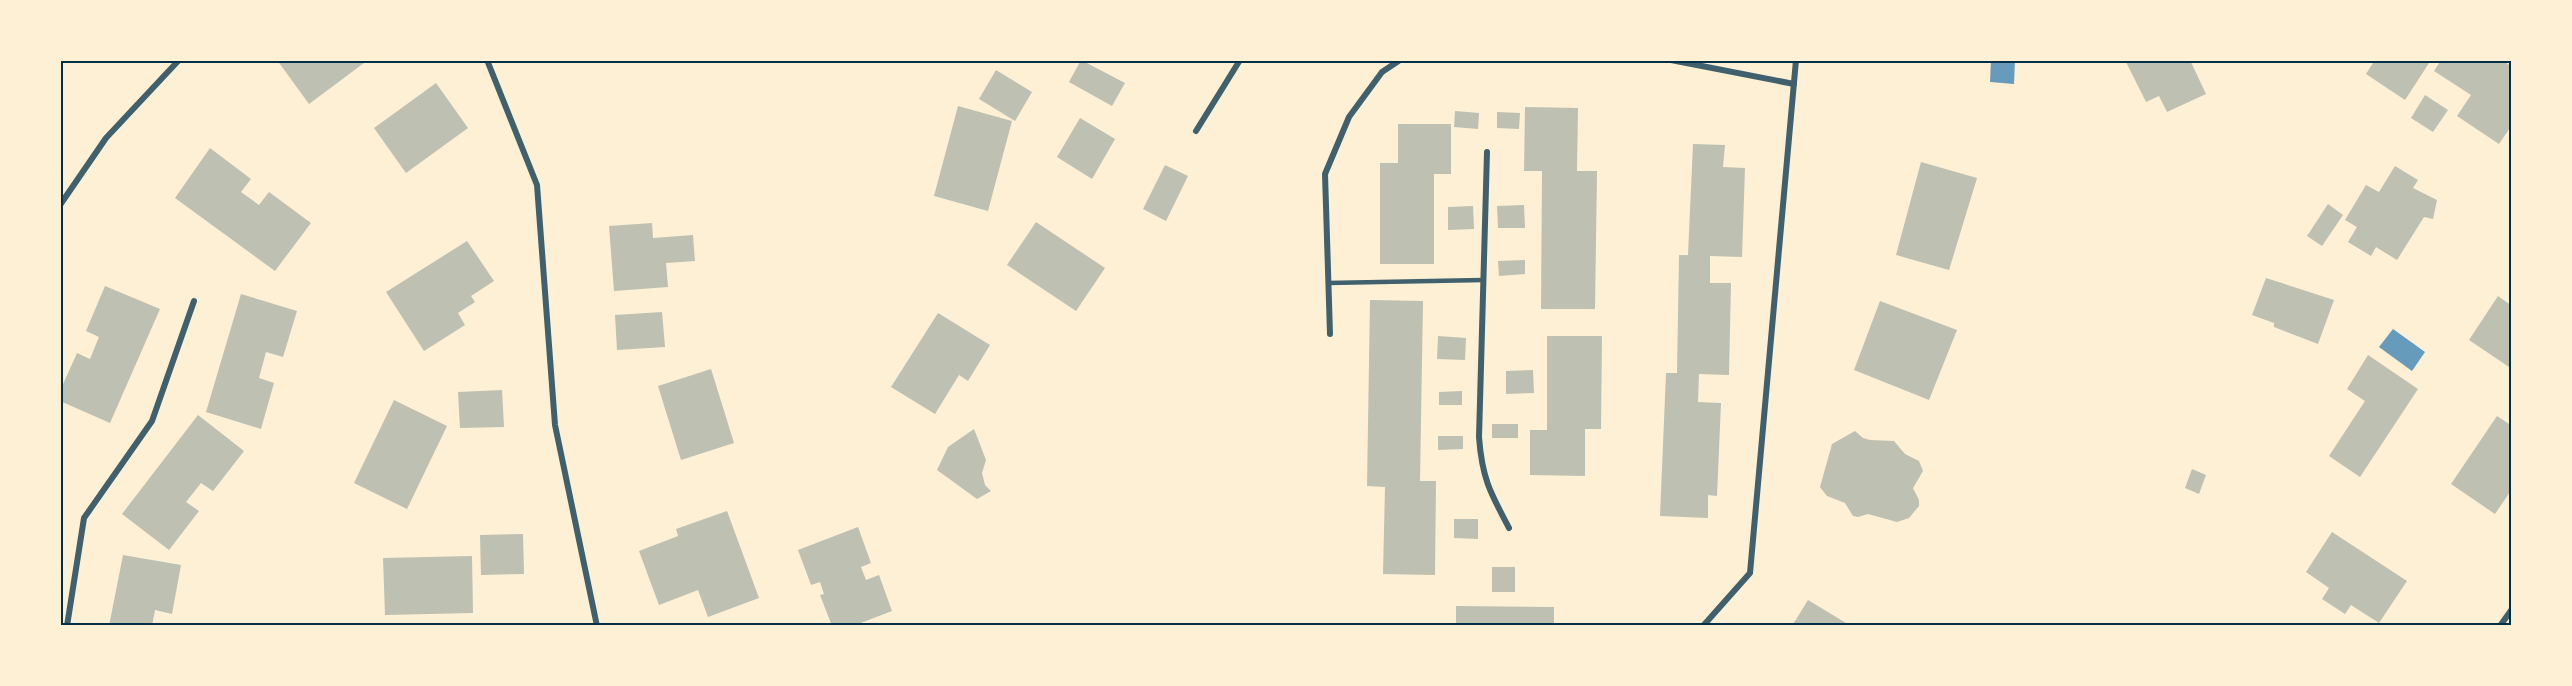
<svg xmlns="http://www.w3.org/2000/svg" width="2572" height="686" font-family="'Open Sans',sans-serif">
<rect width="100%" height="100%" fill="#fdf0d5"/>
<g fill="#669bbc">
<polygon points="1991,60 2015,60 2014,84 1990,82"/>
<polygon points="2393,329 2425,352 2412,371 2379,347"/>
</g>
<g fill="#bec0b2">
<polygon points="277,60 368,60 309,104"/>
<polygon points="1081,60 1125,83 1112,106 1069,82"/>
<polygon points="2125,60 2190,60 2206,94 2167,112 2159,96 2146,102"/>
<polygon points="2375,60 2431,60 2405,100 2366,74"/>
<polygon points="2441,60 2502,60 2512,67 2512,125 2499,144 2457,116 2471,95 2434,71"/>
<polygon points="996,70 1032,92 1015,121 979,99"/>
<polygon points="436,83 468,128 406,173 374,128"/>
<polygon points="2425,95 2448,110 2433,132 2411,118"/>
<polygon points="958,106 1012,121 988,211 934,196"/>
<polygon points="1525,107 1578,108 1577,171 1597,171 1595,309 1541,309 1542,171 1524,171"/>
<polygon points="1455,111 1479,113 1478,129 1454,127"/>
<polygon points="1497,112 1520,113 1519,129 1497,128"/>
<polygon points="1080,118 1115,139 1092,179 1057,157"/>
<polygon points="1398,124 1451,124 1451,174 1434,174 1434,264 1380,264 1380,163 1398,163"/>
<polygon points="1693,144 1725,145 1723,167 1745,168 1742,257 1710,256 1710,283 1731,283 1729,375 1699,374 1698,402 1721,403 1717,496 1708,495 1708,518 1660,516 1666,373 1677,373 1679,255 1688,255"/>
<polygon points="210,148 251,179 241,192 259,205 269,192 311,223 275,271 175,198"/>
<polygon points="1921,162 1977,178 1949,270 1896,255"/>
<polygon points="1165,165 1188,176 1166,221 1143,209"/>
<polygon points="2395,166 2418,180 2413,188 2437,200 2433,219 2424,217 2397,260 2376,247 2371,256 2348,242 2357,227 2345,220 2366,185 2379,192"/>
<polygon points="2328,204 2343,215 2322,246 2307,236"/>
<polygon points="1524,205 1525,228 1498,228 1497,206"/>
<polygon points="1473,206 1474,229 1448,230 1448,207"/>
<polygon points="1036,222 1105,268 1076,311 1007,265"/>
<polygon points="652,223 653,238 693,235 695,261 666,263 668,287 614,291 609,226"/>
<polygon points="467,241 494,281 471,296 475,302 458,313 465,325 424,351 386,292"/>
<polygon points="1525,260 1525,274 1499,276 1498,261"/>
<polygon points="2266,278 2334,300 2318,344 2274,327 2274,323 2252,315"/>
<polygon points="105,286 160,309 110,423 60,401 60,391 77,353 90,359 99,337 86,331"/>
<polygon points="241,294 297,311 283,357 266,352 259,378 274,383 261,429 206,412"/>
<polygon points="2498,296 2512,306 2512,369 2469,340"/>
<polygon points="1370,300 1423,301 1420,481 1436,481 1435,575 1383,574 1385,487 1367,486"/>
<polygon points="1880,301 1957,330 1929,400 1854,370"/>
<polygon points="662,312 665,347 617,350 615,315"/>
<polygon points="938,313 990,345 968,381 959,375 935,414 891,387"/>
<polygon points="1438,336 1466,338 1465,360 1437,359"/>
<polygon points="1547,336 1602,336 1601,429 1585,429 1585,476 1530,475 1530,430 1547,430"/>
<polygon points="2368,355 2418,389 2360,477 2329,456 2365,401 2347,389"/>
<polygon points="711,369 734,443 681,460 658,386"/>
<polygon points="1533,370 1534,393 1506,394 1506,371"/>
<polygon points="502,390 504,427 460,428 458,392"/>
<polygon points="1462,391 1462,405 1439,405 1439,392"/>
<polygon points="394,400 447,426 407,509 354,483"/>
<polygon points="198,415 244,451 213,491 201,483 186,502 199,511 169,550 122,514"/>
<polygon points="2497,416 2512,426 2512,489 2495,514 2451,484"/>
<rect x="1492" y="424" width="26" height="14"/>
<polygon points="974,429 986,460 982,473 985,485 991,491 977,499 937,470 948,447"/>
<polygon points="1855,431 1863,438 1870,440 1894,441 1905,454 1919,461 1923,471 1913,488 1919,500 1919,506 1909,518 1897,522 1868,514 1858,517 1853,516 1845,503 1827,496 1820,487 1832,444"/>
<polygon points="1438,436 1463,436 1463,449 1438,450"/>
<polygon points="2192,469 2206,475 2199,494 2185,488"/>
<polygon points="727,511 759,598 708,617 698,590 659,605 639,551 678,536 676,529"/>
<polygon points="1454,519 1478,519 1478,539 1454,538"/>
<polygon points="858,527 871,563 861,567 866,580 879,575 892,611 853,626 832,626 820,595 824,594 820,582 811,585 798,550"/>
<polygon points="2332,532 2407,581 2379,623 2351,605 2345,614 2322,599 2329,588 2306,572"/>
<polygon points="523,534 524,574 481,575 480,535"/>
<polygon points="123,555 181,565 172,614 155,610 152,626 109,626"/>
<polygon points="472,556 473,613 385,615 383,558"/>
<rect x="1492" y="567" width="23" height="25"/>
<polygon points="1808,600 1851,626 1792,626"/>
<polygon points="1456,606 1554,607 1554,626 1456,626"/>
</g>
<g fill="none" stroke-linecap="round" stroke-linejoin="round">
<polyline stroke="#3f606c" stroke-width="4.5" points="1328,283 1483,280"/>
<g stroke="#3f606c" stroke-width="6">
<polyline points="487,60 537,185 555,425 597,626"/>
<polyline points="1671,60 1794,84"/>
<polyline points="1196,131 1240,60"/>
<path d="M1487,152L1479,437C1482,478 1490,492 1509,528"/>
<polyline points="60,205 106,138 179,60"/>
<polyline points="1330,334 1325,174 1349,117 1382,72 1400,60"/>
<polyline points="67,626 84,518 152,421 194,301"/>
<polyline points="1703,626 1750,573 1796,60"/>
<polyline points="2500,626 2512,609"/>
</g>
</g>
<rect width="2572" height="686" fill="none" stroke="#fdf0d5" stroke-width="123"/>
<rect x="62" y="62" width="2448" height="562" fill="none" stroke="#003049" stroke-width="2"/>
</svg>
